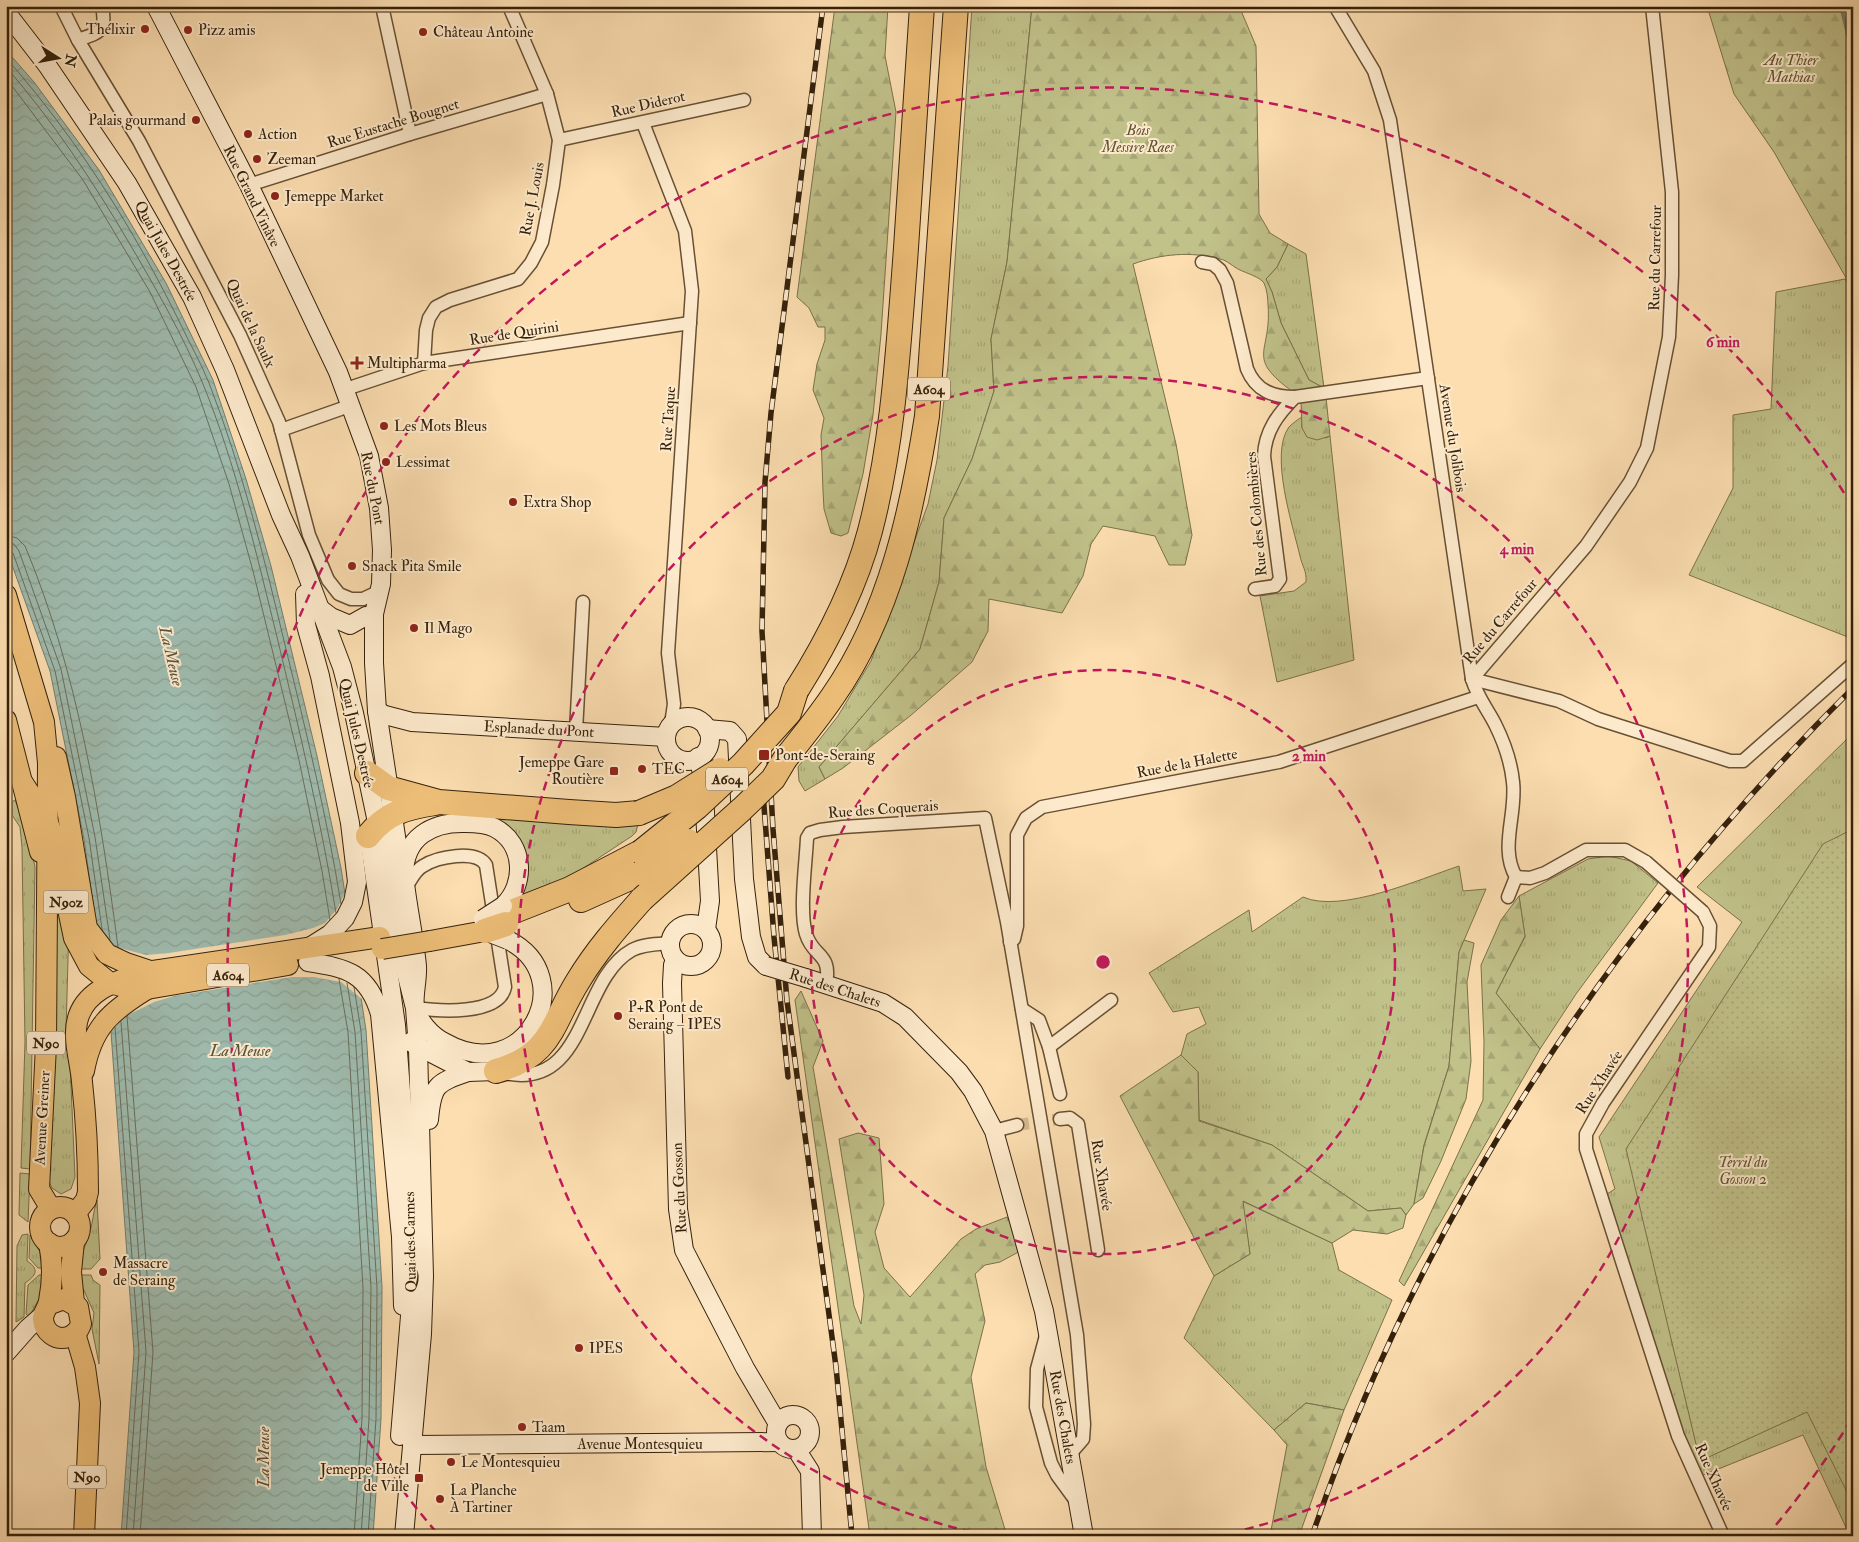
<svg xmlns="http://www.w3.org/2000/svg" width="1859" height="1542" font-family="'IM FELL Double Pica',serif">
<defs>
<pattern id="grass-tufts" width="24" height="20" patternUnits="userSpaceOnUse" patternTransform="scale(1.25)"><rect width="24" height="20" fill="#c1c18a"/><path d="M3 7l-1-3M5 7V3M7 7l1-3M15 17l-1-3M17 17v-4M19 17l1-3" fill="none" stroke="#a6a676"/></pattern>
<pattern id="forest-firs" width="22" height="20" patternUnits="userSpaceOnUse" patternTransform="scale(1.25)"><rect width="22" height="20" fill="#c1c18a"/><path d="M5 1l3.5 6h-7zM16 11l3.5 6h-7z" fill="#a6a676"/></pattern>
<pattern id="park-dots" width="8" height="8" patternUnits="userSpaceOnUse" patternTransform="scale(1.25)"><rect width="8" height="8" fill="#c1c18a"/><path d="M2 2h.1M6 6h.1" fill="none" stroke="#a6a676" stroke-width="1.8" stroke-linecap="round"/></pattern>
<pattern id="water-waves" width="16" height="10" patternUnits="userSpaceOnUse" patternTransform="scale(1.25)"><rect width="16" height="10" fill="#9fbcaf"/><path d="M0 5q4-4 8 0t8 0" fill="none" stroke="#8aa195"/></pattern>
</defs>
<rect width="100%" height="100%" fill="#fcdeb1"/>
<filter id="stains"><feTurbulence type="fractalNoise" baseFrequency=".004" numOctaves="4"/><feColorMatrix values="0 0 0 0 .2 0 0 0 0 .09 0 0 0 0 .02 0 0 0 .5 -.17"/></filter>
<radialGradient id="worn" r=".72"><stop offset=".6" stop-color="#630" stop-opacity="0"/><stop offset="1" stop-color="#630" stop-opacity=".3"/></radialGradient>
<g fill="url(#grass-tufts)" stroke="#7b714a">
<polygon points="972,6 1032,6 1007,262 991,339 994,391 972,459 944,518 939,582 920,649 819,767 825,779 805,791 799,781 798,767 838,716 871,661 928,504 937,460 948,366"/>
<polygon points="1288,244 1306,254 1324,388 1309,380 1281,323 1272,292 1266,279 1277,267"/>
<polygon points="1845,279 1853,290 1853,639 1689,575 1733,488 1733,415 1771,409 1776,292"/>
<path d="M1302,417V428L1326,438L1330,436L1354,660L1277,682L1260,596L1294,591L1306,582C1307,571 1302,566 1300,556C1293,526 1269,454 1289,427C1293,423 1297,420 1302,417Z"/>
<polygon points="1853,733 1853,1536 1850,1536 1803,1435 1696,1478 1607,1194 1615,1189 1599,1137 1742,922 1697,887"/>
<polygon points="15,800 27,830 35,867 30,1169 21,1168 25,1042 22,847 20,827 12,815 12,802"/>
<polygon points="435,812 638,824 636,832 632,836 573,875 515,902 517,842 435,815"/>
<polygon points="1608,856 1631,861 1658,883 1576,994 1540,1049 1496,993 1525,937 1519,896 1588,859"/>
<polygon points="54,859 69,923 66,1031 69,1040 75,1177 71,1189 61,1194 52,1188 48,1179"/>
<path d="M1459,866L1463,891L1486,889L1459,952L1449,1066L1424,1145L1414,1204L1406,1215L1401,1208L1368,1211L1272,1145L1199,1120L1198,1072L1181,1055L1187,1034L1206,1024L1199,1007L1173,1012L1149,973L1249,910L1252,932L1303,897C1341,914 1420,879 1459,866Z"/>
<polygon points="20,1173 30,1174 28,1222 19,1215"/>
<path d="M97,1200L100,1259L91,1269H80C81,1252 84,1250 89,1235C93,1224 93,1211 97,1200Z"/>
<polygon points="1242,1201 1332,1243 1339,1270 1392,1300 1344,1410 1306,1403 1274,1430 1184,1338 1214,1276 1250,1254"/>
<path d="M28,1234L27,1261C40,1269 36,1276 25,1283L24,1317L16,1322L17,1246L22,1235Z"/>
<polygon points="30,1235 40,1252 42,1268 38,1268 29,1258"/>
<polygon points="39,1275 42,1275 40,1297 29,1317 26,1314 28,1285"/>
<polygon points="81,1275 91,1275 93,1280 100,1285 99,1364 92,1329 94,1313 82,1286"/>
</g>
<g fill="url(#forest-firs)" stroke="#7b714a">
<polygon points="835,6 888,6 885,56 896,112 881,334 873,415 863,474 848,533 841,536 831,533 824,509 823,491 821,435 824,418 813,390 817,364 825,340 825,327 818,327 809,308 797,297"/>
<path d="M1032,6H1239L1256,46L1259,214L1270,233L1288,244L1277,267L1266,279L1272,292L1281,323L1309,380L1324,388L1293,392C1244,356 1272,354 1268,305C1268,299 1267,289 1264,283C1260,277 1246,273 1240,270C1233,267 1227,260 1220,259C1191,251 1161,254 1133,264L1176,444L1192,535L1185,565H1169L1155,536L1103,526L1091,544L1083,576L1062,613L989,599L988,631L972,662L910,716L843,768L825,779L819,767L920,649L939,582L944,518L972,459L994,391L991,339L1007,262Z"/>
<polygon points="1707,6 1853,6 1853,290 1774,152 1734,94"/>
<polygon points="1326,397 1330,436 1317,440 1307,437 1302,428 1301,401"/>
<polygon points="1519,896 1525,936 1496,993 1540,1049 1404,1286 1399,1281 1483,1100 1484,1042 1481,965 1501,920"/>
<polygon points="1464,940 1474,943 1467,982 1471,1061 1466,1099 1441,1161 1423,1198 1414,1204 1424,1146 1449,1066 1459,952"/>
<polygon points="801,991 823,1041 813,1067 854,1306 861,1324 864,1295 839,1139 858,1133 879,1138 884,1204 875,1232 884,1268 910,1297 961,1239 976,1229 1007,1217 1024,1249 1000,1262 985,1265 975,1274 985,1321 971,1377 986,1467 1007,1536 870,1536 795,1000"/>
<polygon points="1181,1055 1198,1072 1199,1121 1272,1145 1368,1211 1401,1208 1406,1215 1403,1228 1387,1234 1353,1230 1332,1243 1243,1201 1250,1254 1214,1276 1120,1096"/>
<polygon points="1306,1403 1344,1410 1299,1536 1270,1536 1287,1445 1274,1430"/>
</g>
<polygon fill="url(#park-dots)" stroke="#7b714a" points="1853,829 1853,1504 1807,1412 1700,1461 1626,1149 1823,844"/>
<polygon fill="url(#water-waves)" stroke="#757e6d" points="6,50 34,82 99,170 166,283 213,380 246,479 271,566 317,756 341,868 366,1030 382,1287 381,1419 373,1536 121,1536 134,1352 111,1032 84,839 50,671 6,548"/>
<polygon fill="#fcdeb1" points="346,891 363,1000 341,982 314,977 292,977 174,996 154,1002 124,1017 109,1034 93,918 100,931 116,947 146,955 169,953 285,935 313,928 325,923 337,909"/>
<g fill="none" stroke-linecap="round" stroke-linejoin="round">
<g stroke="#6a6e5d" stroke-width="1">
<path d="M6,58C76,137 134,229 181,325C190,344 201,363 209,383C242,468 264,557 285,645C306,731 327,817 341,904"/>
<path d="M6,67C53,121 92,180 128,241C155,287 183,335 203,384C236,465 256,552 277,637C299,729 321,820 336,913"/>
<polyline points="6,78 83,180 150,292 196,387 229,484 253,571 299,760 322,871 330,920"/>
<path d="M6,535L17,538L25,546C78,673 100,811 118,947"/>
<polyline points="6,543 14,544 19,551 61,669 95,837 110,939"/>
<polyline points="6,549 13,553 55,671 89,838 102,929"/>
<polyline points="339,979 348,1032 363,1288 362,1419 354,1536"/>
<polyline points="347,983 355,1032 371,1288 369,1419 361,1536"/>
<polyline points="354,987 361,1031 377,1288 376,1419 368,1536"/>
<polyline points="127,1016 153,1352 140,1536"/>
<polyline points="121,1022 146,1352 133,1536"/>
<polyline points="115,1027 139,1352 126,1536"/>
</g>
<polyline stroke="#757e6d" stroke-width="4" points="1841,6 1853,55"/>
<polyline stroke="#d4b890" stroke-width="12" stroke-dasharray="12 6" stroke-linecap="butt" points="1017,1125 1060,1119"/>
<defs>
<g id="street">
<polyline points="61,6 78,40 139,141 240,335 279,422 309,535 328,580 339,594 351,599 363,599 380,591"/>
<polyline points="382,6 410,134"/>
<path d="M1335,6L1374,71L1390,120L1472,679C1478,698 1486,707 1495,724C1504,742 1511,762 1513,782C1517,814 1499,848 1516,877"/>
<path d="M78,40C100,32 107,32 102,6"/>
<polyline points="643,123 685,231 692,291 668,653 674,704 671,724"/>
<polyline points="559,140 744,100"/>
<polyline points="249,185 410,134 547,94"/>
<path d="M1202,262L1213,264L1220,270L1227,283L1247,369C1256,391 1273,397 1295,397"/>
<polyline points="424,363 426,330 429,318 436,307 450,300 518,279 531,263 542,242 553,185 559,140 547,94 509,6"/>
<polyline points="346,389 424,363 690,323"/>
<polyline points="281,430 352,405"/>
<path d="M1255,589L1275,586L1280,579L1264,456C1265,431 1278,414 1295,397L1428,378"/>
<polyline points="1472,679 1586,546 1630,482 1647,448 1669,337 1672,275 1672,192 1652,6"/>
<polyline points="1472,679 1559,701 1598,719 1730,761 1743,761 1853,664"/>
<polyline points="576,731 583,602"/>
<polyline points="1516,877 1530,878 1545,873 1586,850 1625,850 1646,862"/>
<path d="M406,887C411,880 415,870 423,866C437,857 476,849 486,865L505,987C499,1016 438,1011 415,1008"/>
<polyline points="1508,897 1516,877"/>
<polyline points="1703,912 1710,926 1709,947 1603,1103 1586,1134 1586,1149 1678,1436 1723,1536"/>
<polyline points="1010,942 1014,939 1017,926 1017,835 1026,818 1042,807 1279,762 1478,697"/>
<path d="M826,984C832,952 813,958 806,934C799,911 806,862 807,838L810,833L820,830L843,827L985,818L1007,922L1077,1335L1084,1424L1083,1439L1070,1454"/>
<polyline points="1022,1009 1039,1020 1049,1047 1060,1094"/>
<polyline points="1049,1047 1111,1000"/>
<path d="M504,1073C588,1091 578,980 632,950C643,944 657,944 670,943"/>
<polyline points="1060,1119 1070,1118 1078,1124 1098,1250"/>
<polyline points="994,1131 1017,1125"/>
<polyline points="1047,1332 1037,1369 1036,1407 1051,1463 1057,1475 1076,1501"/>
</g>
<g id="secondary">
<polyline points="156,6 249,185 338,372 369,456 379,508 382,550 381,584 374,614 374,663 377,711 397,843 395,881"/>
<polyline points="6,12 47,65 127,183 192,297 225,370 281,515 300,556 342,667 354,713 394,903 403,960 415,1008 418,1048 424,1276 422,1334 404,1536"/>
<polyline points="305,594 306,625 320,676 350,823 357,882 353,902 345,918 330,934 311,946"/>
<polyline points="319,608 331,617 350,625 366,616"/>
<polyline points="377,711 385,715 412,722 666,737"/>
<circle cx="688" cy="739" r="22"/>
<polyline points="707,729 730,731 737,739 744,879 751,937 757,957 766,966"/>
<polyline points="698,757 703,777 710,901 706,929"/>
<polyline points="369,837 396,1025 411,1224"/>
<path d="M503,906C526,885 525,844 495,828C486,823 475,823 465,823C432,822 404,837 404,875C407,905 414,935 417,966C418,979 413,996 415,1007C418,1021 432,1036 444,1042C526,1089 582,977 508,940"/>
<circle cx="691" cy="945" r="21"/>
<polyline points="675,960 673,965 672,983 678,1209 684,1250 745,1368 778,1424"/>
<path d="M308,962C347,968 368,973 380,1014L401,1237L403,1306"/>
<polyline points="806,978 883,1003 905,1017 959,1072 973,1091 994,1131 1044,1311 1084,1536"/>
<polyline points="410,1042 468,1072 496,1071"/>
<path d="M429,1120C432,1085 436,1083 468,1072"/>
<polyline points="6,1353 28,1328 43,1315"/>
<circle cx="793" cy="1432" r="17"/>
<polyline points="400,1436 412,1292"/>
<polyline points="412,1445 779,1442"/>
<polyline points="796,1449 810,1471 812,1536"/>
</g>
<g id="primary">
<polyline points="6,595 44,722 48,763 46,1045 39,1189 51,1209"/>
<polyline points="6,720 40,852"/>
<polyline points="56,757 65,797 87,928 107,954 126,963 150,971"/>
<polyline points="23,783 47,820 52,833 74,938 89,966 110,983 128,988 147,989 288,965"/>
<polyline points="430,941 485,931"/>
<path d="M84,1071C92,1027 111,1011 147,989"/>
<circle cx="60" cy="1227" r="20"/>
<path d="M75,1214L86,1200L88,1192C88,1156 86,1118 82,1082C81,1066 76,1051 76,1036C74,991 118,979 153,971L380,937"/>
<polyline points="74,1241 71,1272 74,1303"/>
<path d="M48,1305L64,1299L78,1307L81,1324C79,1330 75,1335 68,1337C56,1341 44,1332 43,1319C43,1312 48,1308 49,1301C53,1281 53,1262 49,1243"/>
<polyline points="75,1333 85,1367 90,1403 84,1536"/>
</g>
<g id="highway">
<path d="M796,691C827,642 855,588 870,531C893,443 898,352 905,262C911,177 916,92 922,6"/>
<path d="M785,759C801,739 818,718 833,696C890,614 912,512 927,416L956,6"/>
<polyline points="367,773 388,788 439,802 569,812 616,815 639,813"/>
<path d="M368,836C386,813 407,807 435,803"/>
<polyline points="581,900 641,873"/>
<polyline points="504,915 570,889 641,852"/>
<path d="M496,1071C553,1055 551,1024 578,981C596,951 619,925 642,899"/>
</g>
</defs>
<use href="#street" stroke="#675034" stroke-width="15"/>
<use href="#secondary" stroke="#35210b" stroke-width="20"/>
<use href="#primary" stroke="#35210b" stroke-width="22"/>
<use href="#highway" stroke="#35210b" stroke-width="26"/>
<use href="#street" stroke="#fdeacc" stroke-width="12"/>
<use href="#secondary" stroke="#fdeacc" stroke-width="18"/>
<use href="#primary" stroke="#eebf78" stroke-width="20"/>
<use href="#highway" stroke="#eebf78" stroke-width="24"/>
<defs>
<g id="rail">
<polyline points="823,6 771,413 765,482 762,631 773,829 787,1001 836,1367 852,1536"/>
<polyline points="763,793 774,937 788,1077"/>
<path d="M1312,1536C1421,1215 1613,926 1853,688"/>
</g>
</defs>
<use href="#rail" stroke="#35210b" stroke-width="5.5"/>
<use href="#rail" stroke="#fdeacc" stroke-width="4" stroke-dasharray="11" stroke-linecap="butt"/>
<defs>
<polyline id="street-bridge" points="1646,862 1703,912"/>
<g id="secondary-bridge">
<polyline points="483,919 503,906"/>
<polyline points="485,931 508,940"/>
<polyline points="766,966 806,978"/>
</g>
<polyline id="primary-bridge" points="382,949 430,941"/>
<g id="highway-bridge">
<polyline points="639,813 677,797 720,770"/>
<polyline points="641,852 697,807 743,764 789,713 796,691"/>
<polyline points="641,873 688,841"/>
<polyline points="642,899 742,809 773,779 785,759"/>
<polyline points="485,931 506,924"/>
</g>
</defs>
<use href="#street-bridge" stroke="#675034" stroke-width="15" stroke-linecap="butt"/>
<use href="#secondary-bridge" stroke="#35210b" stroke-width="20" stroke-linecap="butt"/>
<use href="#primary-bridge" stroke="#35210b" stroke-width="22" stroke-linecap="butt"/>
<use href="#highway-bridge" stroke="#35210b" stroke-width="26" stroke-linecap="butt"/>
<use href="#street-bridge" stroke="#fdeacc" stroke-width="12"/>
<use href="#secondary-bridge" stroke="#fdeacc" stroke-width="18"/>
<use href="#primary-bridge" stroke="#eebf78" stroke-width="20"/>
<use href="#highway-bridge" stroke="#eebf78" stroke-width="24"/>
</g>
<g fill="none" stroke="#c2185b" stroke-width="2.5" stroke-dasharray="9 6">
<circle cx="1103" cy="962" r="292"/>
<path d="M986 1535A585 585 0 1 1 1220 1535"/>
<path d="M1851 1420A877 877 0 0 1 1770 1532M436 1532A877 877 0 1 1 1851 504"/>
</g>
<g fill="#8f2418" stroke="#fdeacc" stroke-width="2">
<circle cx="145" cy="29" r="5"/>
<circle cx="188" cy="30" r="5"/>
<circle cx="423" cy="32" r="5"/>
<circle cx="196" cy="120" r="5"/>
<circle cx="248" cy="134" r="5"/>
<circle cx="257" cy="159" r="5"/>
<circle cx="275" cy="196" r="5"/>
<path d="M354.5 355.5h5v5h5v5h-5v5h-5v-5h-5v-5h5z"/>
<circle cx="384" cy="426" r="5"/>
<circle cx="386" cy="462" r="5"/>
<circle cx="513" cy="502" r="5"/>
<circle cx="352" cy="566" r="5"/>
<circle cx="414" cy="628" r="5"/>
<rect x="758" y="749" width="12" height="12" rx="2.5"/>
<circle cx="642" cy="769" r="5"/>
<rect x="609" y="766" width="10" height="10" rx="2.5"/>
<circle cx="618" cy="1016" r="5"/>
<circle cx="103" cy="1272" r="5"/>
<circle cx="579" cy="1348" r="5"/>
<circle cx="522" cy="1427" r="5"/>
<circle cx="451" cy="1462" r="5"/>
<rect x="414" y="1473" width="10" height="10" rx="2.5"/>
<circle cx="440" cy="1499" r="5"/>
</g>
<g text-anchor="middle" stroke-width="4" stroke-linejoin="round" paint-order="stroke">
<g fill="#fdeacc" stroke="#715d45" stroke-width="1">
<rect x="908" y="377.5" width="42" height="23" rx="4"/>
<rect x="706" y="767.5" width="42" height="23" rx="4"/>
<rect x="43.5" y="890.5" width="45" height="23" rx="4"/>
<rect x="207" y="963.5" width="42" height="23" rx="4"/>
<rect x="27" y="1031.5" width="38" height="23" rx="4"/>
<rect x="68" y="1465.5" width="38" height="23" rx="4"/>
</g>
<g font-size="14" font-weight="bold" fill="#35210b">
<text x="929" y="394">A604</text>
<text x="727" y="784">A604</text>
<text x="66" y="907">N90z</text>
<text x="228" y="980">A604</text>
<text x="46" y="1048">N90</text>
<text x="87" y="1482">N90</text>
</g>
<g font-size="15" fill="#35210b" stroke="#fdeacc" text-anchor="start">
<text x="135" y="34" text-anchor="end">Thélixir</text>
<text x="198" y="35">Pizz amis</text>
<text x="433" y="37">Château Antoine</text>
<text x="186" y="125" text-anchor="end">Palais gourmand</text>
<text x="258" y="139">Action</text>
<text x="267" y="164">Zeeman</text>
<text x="285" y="201">Jemeppe Market</text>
<text x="367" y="368">Multipharma</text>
<text x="394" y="431">Les Mots Bleus</text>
<text x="396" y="467">Lessimat</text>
<text x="523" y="507">Extra Shop</text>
<text x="362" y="571">Snack Pita Smile</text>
<text x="424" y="633">Il Mago</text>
<text x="775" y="760">Pont-de-Seraing</text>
<text x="604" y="767" text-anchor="end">Jemeppe Gare<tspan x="604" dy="17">Routière</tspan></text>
<text x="652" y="774">TEC</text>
<text x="628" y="1012">P+R Pont de<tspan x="628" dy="17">Seraing – IPES</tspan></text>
<text x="113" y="1268">Massacre<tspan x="113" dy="17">de Seraing</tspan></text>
<text x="589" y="1353">IPES</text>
<text x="532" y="1432">Taam</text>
<text x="461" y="1467">Le Montesquieu</text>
<text x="409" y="1474" text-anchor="end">Jemeppe Hôtel<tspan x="409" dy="17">de Ville</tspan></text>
<text x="450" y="1495">La Planche<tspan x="450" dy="17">À Tartiner</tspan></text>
</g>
<g font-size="15" font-style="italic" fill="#5f5131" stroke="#fdeacc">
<text x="1791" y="65">Au Thier<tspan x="1791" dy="17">Mathias</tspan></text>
<text x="1138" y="135">Bois<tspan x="1138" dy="17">Messire Raes</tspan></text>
<text x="1743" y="1167">Terril du<tspan x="1743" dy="17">Gosson 2</tspan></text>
</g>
<g font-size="15" fill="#35210b" stroke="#fdeacc">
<text transform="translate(648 104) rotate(-13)" y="5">Rue Diderot</text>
<text transform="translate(393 123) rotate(-17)" y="5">Rue Eustache Bougnet</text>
<text transform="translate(252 196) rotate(64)" y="5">Rue Grand Vinâve</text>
<text transform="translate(532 199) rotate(-79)" y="5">Rue J. Louis</text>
<text transform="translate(166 251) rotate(61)" y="5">Quai Jules Destrée</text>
<text transform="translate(1655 258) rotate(-89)" y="5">Rue du Carrefour</text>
<text transform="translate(251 323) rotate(65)" y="5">Quai de la Saulx</text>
<text transform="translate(514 333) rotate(-9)" y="5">Rue de Quirini</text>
<text transform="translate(668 419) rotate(-86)" y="5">Rue Taque</text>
<text transform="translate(1453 438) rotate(81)" y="5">Avenue du Jolibois</text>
<text transform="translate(373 488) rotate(79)" y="5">Rue du Pont</text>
<text transform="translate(1256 514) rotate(-95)" y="5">Rue des Colombières</text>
<text transform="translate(1500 621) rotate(-50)" y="5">Rue du Carrefour</text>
<text transform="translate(539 729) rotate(3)" y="5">Esplanade du Pont</text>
<text transform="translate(357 733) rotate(77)" y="5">Quai Jules Destrée</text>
<text transform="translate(1187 763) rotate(-11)" y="5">Rue de la Halette</text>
<text transform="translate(883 809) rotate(-4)" y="5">Rue des Coquerais</text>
<text transform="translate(835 988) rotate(18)" y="5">Rue des Chalets</text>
<text transform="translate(1599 1082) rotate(-57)" y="5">Rue Xhavée</text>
<text transform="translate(42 1118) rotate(-87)" y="5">Avenue Greiner</text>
<text transform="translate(1102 1175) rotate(81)" y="5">Rue Xhavée</text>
<text transform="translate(679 1188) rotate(-93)" y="5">Rue du Gosson</text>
<text transform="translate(410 1242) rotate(-91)" y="5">Quai des Carmes</text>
<text transform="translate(1063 1417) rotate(80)" y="5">Rue des Chalets</text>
<text x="640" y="1449">Avenue Montesquieu</text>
<text transform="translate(1714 1477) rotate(66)" y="5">Rue Xhavée</text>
</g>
<g font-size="16" font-style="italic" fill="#55503c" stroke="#fdeacc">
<text transform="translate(172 656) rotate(77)" y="6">La Meuse</text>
<text x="240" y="1056">La Meuse</text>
<text transform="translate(263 1457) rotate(-90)" y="6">La Meuse</text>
</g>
</g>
<circle cx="1103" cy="962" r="8" fill="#c2185b" stroke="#fdeacc" stroke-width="2.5"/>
<g font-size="15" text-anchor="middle" font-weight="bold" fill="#c2185b" stroke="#fdeacc" stroke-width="4" stroke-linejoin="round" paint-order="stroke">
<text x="1723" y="347">6 min</text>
<text x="1517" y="554">4 min</text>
<text x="1309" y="761">2 min</text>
</g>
<rect width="1859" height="1542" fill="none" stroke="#fcdeb1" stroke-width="25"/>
<rect x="8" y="8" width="1844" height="1527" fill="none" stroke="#35210b" stroke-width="2.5"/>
<rect x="12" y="12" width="1834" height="1517" fill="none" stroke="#35210b"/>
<g transform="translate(58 58) rotate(101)" stroke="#fdeacc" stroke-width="4" paint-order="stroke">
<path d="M0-4L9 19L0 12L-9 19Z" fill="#35210b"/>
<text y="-8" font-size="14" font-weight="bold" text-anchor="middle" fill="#35210b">N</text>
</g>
<rect width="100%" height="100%" filter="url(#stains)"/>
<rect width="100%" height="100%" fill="url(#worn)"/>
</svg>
